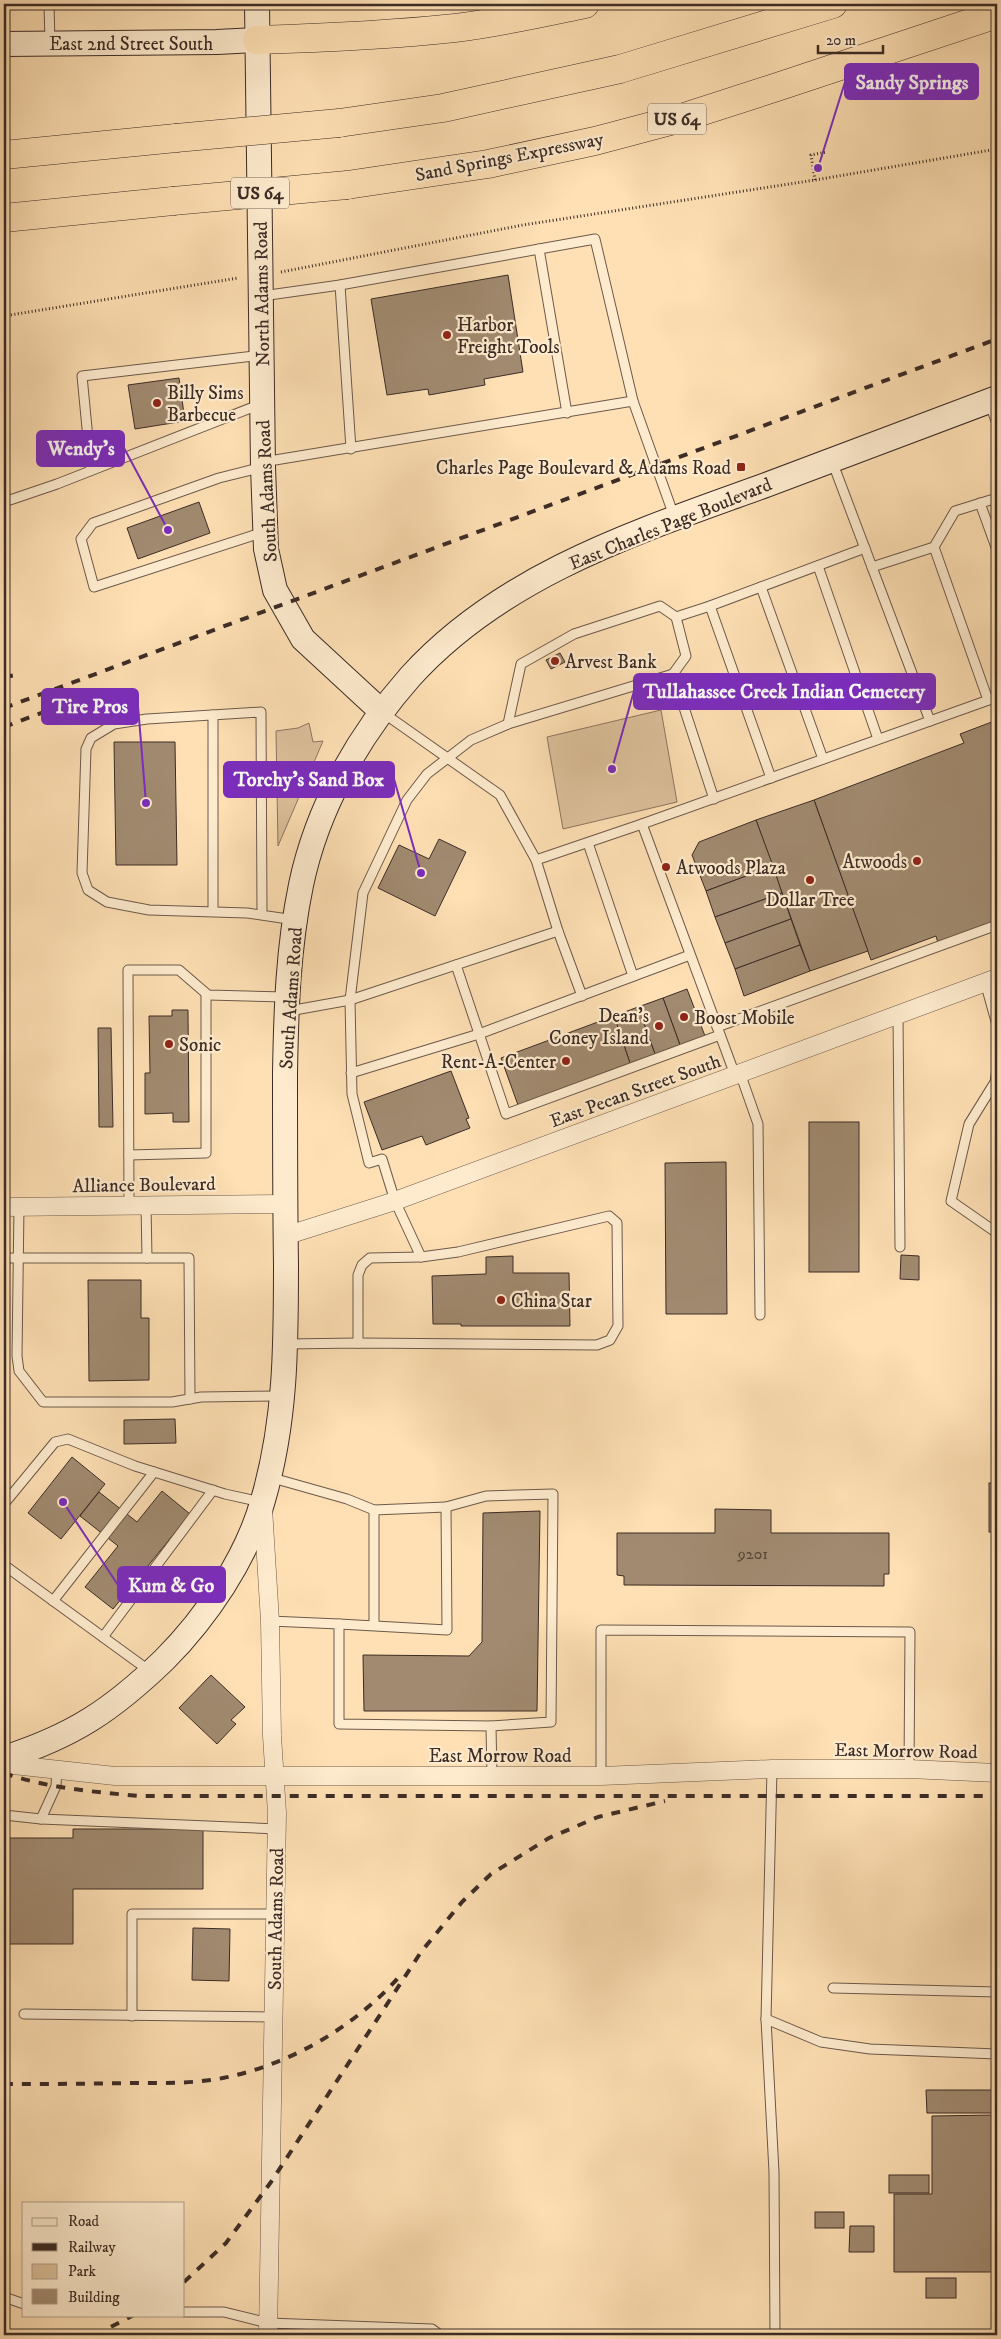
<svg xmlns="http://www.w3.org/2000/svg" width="1001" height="2339" font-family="'IM FELL DW Pica',serif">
<rect width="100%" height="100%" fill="#fee0b4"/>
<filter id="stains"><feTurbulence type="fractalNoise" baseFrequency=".004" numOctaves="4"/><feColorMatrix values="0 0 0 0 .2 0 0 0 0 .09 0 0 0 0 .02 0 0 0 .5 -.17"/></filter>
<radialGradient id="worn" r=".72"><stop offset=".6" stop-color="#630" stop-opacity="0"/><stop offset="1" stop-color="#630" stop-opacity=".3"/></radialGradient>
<g fill="#ddc19c" stroke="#8c7661">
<polygon points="661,710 677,802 563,829 547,737"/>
<polygon points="309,723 313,742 323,741 278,846 276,731 298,728"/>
</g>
<g fill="#a18a70" stroke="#3c2c26">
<polygon points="508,275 523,372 484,379 485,385 429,395 428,389 387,395 371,299"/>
<polygon points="179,378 185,421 135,429 128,385"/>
<polygon points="199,502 210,533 138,559 127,528"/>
<polygon points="560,653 565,662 551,669 546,660"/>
<polygon points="997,720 997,922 938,943 936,936 871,960 814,800 964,743 960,734"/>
<polygon points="114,742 175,742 177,865 116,865"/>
<polygon points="814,800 868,951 810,971 756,820"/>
<polygon points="756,820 773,866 706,891 692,855 699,842"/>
<polygon points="439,839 466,852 435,916 378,888 399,845 429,859"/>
<polygon points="773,866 782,893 715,917 706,891"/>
<polygon points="782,893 791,919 725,943 715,917"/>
<polygon points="791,919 800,945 735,969 725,943"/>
<polygon points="800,945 810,971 744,996 735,969"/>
<polygon points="687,989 705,1036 680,1045 663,998"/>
<polygon points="663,998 680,1045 655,1054 638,1007"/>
<polygon points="638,1007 655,1054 630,1063 614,1016"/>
<polygon points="172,1010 188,1010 189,1122 173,1122 173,1113 145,1114 145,1073 150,1073 149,1016 172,1016"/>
<polygon points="614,1016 630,1063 518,1105 501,1058"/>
<polygon points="98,1028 111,1028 113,1127 99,1127"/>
<polygon points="451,1071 469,1118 466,1119 470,1128 426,1145 422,1136 382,1150 364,1102"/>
<rect x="809" y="1122" width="50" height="150"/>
<polygon points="726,1162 727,1314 666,1314 665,1163"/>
<polygon points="901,1255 919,1256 919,1280 900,1279"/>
<polygon points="513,1256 513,1273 569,1273 570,1326 461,1326 461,1324 433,1324 432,1276 486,1274 486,1257"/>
<polygon points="88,1280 141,1280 141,1318 149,1318 149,1380 89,1381"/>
<polygon points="175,1419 176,1443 124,1444 124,1420"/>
<polygon points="72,1457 105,1484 61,1539 28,1513"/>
<rect x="989" y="1483" width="8" height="49"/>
<polygon points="162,1491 190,1514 113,1609 85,1587 118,1546 80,1516 99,1492 137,1522"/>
<polygon points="715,1509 771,1510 771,1533 889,1533 889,1574 884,1574 884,1586 624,1585 624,1576 617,1575 617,1533 715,1533"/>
<polygon points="540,1511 537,1711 364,1711 363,1655 469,1656 482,1642 483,1513"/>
<polygon points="211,1675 245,1707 231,1720 236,1724 217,1744 179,1708"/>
<polygon points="73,1829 203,1829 203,1889 73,1889 73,1944 4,1944 4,1838 73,1838"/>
<polygon points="193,1928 230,1929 229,1981 192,1980"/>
<polygon points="926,2090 995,2090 995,2113 927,2113"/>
<polygon points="997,2115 995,2272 894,2272 894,2194 932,2194 932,2116"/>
<rect x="889" y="2175" width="40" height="18"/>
<rect x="815" y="2212" width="29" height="16"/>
<polygon points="850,2226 874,2226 874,2252 849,2252"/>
<rect x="926" y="2278" width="30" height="20"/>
</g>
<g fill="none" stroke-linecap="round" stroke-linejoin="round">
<defs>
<g id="lane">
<polyline points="49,4 50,43"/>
<polyline points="539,249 567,413"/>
<polyline points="340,285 351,449"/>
<polyline points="262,296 340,285 595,239 633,401 263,462"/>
<polyline points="633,401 674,516"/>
<polyline points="989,401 997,424"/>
<polyline points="832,461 930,721"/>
<polyline points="263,467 219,478 93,523 81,539 94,587 264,532"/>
<polyline points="91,470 82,376 262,355"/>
<polyline points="4,502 57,484 261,404"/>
<polyline points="980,503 997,550"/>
<polyline points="934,547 988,700"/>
<polyline points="818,566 878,739"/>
<polyline points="872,567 934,547 955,511 997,498"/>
<polyline points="761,587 823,759"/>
<polyline points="710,606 771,778"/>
<polyline points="673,674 686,656 676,617 710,606 865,548"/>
<polyline points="382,712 500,795 536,860 558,931 582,996"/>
<polyline points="508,724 521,664 574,634 660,606 676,617"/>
<polyline points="642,824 997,697"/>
<polyline points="588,843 633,976"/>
<polyline points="536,860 642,824 735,1075"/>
<polyline points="213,911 213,715"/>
<polyline points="262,914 261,712 147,719 114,724 91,738 86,749 82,873 88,890 107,902 149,910 247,913 295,920"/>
<polyline points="456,965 506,1114 720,1035"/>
<polyline points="985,982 997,1025"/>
<polyline points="289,1011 350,1000 558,931"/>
<polyline points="898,1015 900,1247"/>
<polyline points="717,1027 997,925"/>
<polyline points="997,1069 995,1082 969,1124 951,1201 997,1233"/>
<polyline points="351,1073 479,1034 690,955"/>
<polyline points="740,1073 758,1124 760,1315"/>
<polyline points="129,1155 206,1153 206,994"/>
<polyline points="129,1205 128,970 179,970 208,995 286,997"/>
<polyline points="146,1205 147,1258"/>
<polyline points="19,1207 17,1356 19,1371 43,1402 172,1402 201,1397 281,1396"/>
<polyline points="4,1258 189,1258 190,1399"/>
<polyline points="358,1343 358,1275 362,1265 370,1258 421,1257"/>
<polyline points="286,1344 358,1343 597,1345 610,1340 618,1326 617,1223 609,1216 458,1252 421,1257 395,1201 382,1159 369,1163 352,1094 350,1000 363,893 407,800 427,774 471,740 508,724 673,674 714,799"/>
<polyline points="269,1477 347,1499 374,1510 446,1507 447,1630 339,1624"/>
<polyline points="4,1504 55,1442 68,1439 135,1466 225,1494 261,1502"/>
<polyline points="446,1507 486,1496 553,1494 551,1722 491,1726"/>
<polyline points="374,1510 374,1625"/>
<polyline points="4,1565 151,1672"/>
<polyline points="53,1601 154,1472"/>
<polyline points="270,1621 339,1624 339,1724 491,1726 492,1777"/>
<polyline points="103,1637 213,1490"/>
<polyline points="772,1769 766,2019 774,2172 775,2335"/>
<polyline points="601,1776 601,1630 910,1632 909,1769"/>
<polyline points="4,1815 41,1819 277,1829"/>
<polyline points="41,1819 56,1786 57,1770"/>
<polyline points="833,1988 997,1992"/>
<polyline points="24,2014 273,2017"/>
<polyline points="132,2016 132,1914 275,1914"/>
<polyline points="766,2019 821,2042 870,2049 997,2054"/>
<polyline points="4,2297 24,2304"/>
<polyline points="184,2312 224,2312 268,2323 432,2329 440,2335"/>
</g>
<g id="street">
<polyline points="4,1207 285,1204"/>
<polyline points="285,1236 395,1201 997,978"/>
<polyline points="263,1508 270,1621 272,1736 277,1813 268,2335"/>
<polyline points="4,1764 115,1776 601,1776 772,1769 909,1769 997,1773"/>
</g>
<g id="secondary">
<polyline points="257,4 263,467 266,549 275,590 303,639 382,712"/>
<polyline points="4,44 217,42 257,40"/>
<path d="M4,1758C73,1736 112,1710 164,1660C206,1618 247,1558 263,1500C286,1421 286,1346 286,1265C285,1201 285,1138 285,1074C286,1011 288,948 301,885C317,808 358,736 410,677C503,574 639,531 766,485C843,456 920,427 997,398"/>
</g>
<g id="highway">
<path d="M257,40C323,38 389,35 455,28C498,23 542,13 585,4"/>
<polyline points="339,123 443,108 620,69 833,4"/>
<polyline points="4,155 176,138"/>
<polyline points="347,185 488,164 595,141 678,119 774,88 997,14"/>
<polyline points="4,218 173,201"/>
</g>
</defs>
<use href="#lane" stroke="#6c594a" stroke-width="11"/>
<use href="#street" stroke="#6c594a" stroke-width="19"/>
<use href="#secondary" stroke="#3c2c26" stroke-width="26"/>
<use href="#highway" stroke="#3c2c26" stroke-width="29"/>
<g stroke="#3c2c26" stroke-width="3" stroke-dasharray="1 2.5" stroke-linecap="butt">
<polyline points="815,180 811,155 826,152"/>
<polyline points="281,272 523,225 815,180 997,149"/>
<polyline points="4,316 238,278"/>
</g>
<use href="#lane" stroke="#feebce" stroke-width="9"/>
<use href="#street" stroke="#feebce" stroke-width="18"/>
<use href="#secondary" stroke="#feebce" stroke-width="24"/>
<use href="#highway" stroke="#fee0b4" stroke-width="28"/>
<g stroke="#3c2c26" stroke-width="4" stroke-dasharray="9 9" stroke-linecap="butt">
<polyline points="4,677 21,674"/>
<polyline points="4,708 997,339"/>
<polyline points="4,727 102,690"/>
<path d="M4,1773C47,1788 94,1792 140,1796H997"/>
<path d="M4,2084C45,2084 87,2084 129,2083C160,2083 192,2084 223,2078C289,2065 353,2028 398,1978"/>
<polyline points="184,2282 226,2243 271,2182 421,1952 462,1902 491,1874 549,1838 598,1817 665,1801"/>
<polyline points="95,2335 134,2315"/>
</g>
<defs>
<g id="highway-bridge">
<polyline points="176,138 339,123"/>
<polyline points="173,201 347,185"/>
</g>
</defs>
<use href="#highway-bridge" stroke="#3c2c26" stroke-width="29" stroke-linecap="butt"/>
<use href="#highway-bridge" stroke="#fee0b4" stroke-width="28"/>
</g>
<g fill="#8f2418" stroke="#feebce" stroke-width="2">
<circle cx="447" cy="335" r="5"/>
<circle cx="157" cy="403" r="5"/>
<rect x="736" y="462" width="10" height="10" rx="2.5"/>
<circle cx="555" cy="661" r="5"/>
<circle cx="917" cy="861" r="5"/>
<circle cx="666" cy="867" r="5"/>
<circle cx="810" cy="880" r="5"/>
<circle cx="684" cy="1017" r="5"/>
<circle cx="659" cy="1026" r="5"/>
<circle cx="169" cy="1044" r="5"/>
<circle cx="566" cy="1061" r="5"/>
<circle cx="501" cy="1300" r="5"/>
</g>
<g text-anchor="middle" stroke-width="4.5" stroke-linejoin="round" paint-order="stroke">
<g font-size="16" fill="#554438">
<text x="753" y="1559">9201</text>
</g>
<g fill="#feebce" stroke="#766558" stroke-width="1">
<rect x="648" y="103.5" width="58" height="31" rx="4"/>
<rect x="231" y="177.5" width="58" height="31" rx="4"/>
</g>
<g font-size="18" font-weight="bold" fill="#3c2c26">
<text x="677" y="125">US 64</text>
<text x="260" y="199">US 64</text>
</g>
<g font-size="19" fill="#3c2c26" stroke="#feebce">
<text x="131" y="50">East 2nd Street South</text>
<text transform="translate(509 156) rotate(-11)" y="7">Sand Springs Expressway</text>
<text transform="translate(261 294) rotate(-91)" y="7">North Adams Road</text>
<text transform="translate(266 491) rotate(-93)" y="7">South Adams Road</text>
<text transform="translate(670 523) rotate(-22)" y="7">East Charles Page Boulevard</text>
<text transform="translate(290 998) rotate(-86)" y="7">South Adams Road</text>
<text transform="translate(635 1090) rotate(-20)" y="7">East Pecan Street South</text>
<text transform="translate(144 1184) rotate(-1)" y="7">Alliance Boulevard</text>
<text transform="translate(906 1750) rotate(1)" y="7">East Morrow Road</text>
<text x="500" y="1762">East Morrow Road</text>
<text transform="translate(275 1919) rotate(-89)" y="7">South Adams Road</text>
</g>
<g font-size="19" fill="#3c2c26" stroke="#feebce" text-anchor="start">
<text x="457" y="331">Harbor<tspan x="457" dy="22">Freight Tools</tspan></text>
<text x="167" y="399">Billy Sims<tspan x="167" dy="22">Barbecue</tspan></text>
<text x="731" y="474" text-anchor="end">Charles Page Boulevard &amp; Adams Road</text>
<text x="565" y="668">Arvest Bank</text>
<text x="907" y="868" text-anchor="end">Atwoods</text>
<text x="676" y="874">Atwoods Plaza</text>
<text x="810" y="906" text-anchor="middle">Dollar Tree</text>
<text x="649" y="1022" text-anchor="end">Dean's<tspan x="649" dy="22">Coney Island</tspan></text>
<text x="694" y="1024">Boost Mobile</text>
<text x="179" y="1051">Sonic</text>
<text x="556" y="1068" text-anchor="end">Rent-A-Center</text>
<text x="511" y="1307">China Star</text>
</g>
</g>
<path fill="none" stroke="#7b2cbf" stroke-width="2" d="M818 168L845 82M168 530L124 448M612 769L634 691M146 803L138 706M421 873L394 779M63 1502L118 1585"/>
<g fill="#7b2cbf" stroke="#feebce" stroke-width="2">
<circle cx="818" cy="168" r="5"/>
<circle cx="168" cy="530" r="5"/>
<circle cx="612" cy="769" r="5"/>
<circle cx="146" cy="803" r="5"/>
<circle cx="421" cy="873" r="5"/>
<circle cx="63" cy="1502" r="5"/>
</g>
<g fill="#7b2cbf" stroke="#7b2cbf" stroke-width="2">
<rect x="845" y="64" width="133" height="35" rx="5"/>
<rect x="37" y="431" width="87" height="35" rx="5"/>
<rect x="634" y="674" width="301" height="35" rx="5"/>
<rect x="42" y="689" width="96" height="35" rx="5"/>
<rect x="224" y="762" width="170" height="35" rx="5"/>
<rect x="118" y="1567" width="107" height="35" rx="5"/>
</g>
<g font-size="20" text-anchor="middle" font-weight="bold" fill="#fff">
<text x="912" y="89">Sandy Springs</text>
<text x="81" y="455">Wendy's</text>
<text x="784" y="698">Tullahassee Creek Indian Cemetery</text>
<text x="90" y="713">Tire Pros</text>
<text x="309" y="786">Torchy's Sand Box</text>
<text x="171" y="1592">Kum &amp; Go</text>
</g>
<rect width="1001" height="2339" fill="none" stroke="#fee0b4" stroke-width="20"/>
<rect x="5" y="5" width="991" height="2329" fill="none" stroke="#3c2c26" stroke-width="2.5"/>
<rect x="10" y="10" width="981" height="2319" fill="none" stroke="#3c2c26"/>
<rect x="22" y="2202" width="162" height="115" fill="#feebce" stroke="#b09f8b"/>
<rect x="32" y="2218" width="25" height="8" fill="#feebce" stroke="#b09f8b"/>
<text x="68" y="2226" font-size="15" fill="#3c2c26">Road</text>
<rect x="32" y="2243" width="25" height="8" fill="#3c2c26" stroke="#b09f8b"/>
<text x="68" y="2252" font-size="15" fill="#3c2c26">Railway</text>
<rect x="32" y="2264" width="25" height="15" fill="#ddc19c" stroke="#b09f8b"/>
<text x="68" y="2276" font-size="15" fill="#3c2c26">Park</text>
<rect x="32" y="2289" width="25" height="15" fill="#a18a70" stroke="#b09f8b"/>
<text x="68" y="2302" font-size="15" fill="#3c2c26">Building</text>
<path d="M818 45v8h65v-8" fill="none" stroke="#3c2c26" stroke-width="2.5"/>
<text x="826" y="45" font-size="15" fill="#3c2c26" stroke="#feebce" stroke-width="4" paint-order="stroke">20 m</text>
<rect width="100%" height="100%" filter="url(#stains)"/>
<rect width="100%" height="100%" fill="url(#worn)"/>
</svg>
